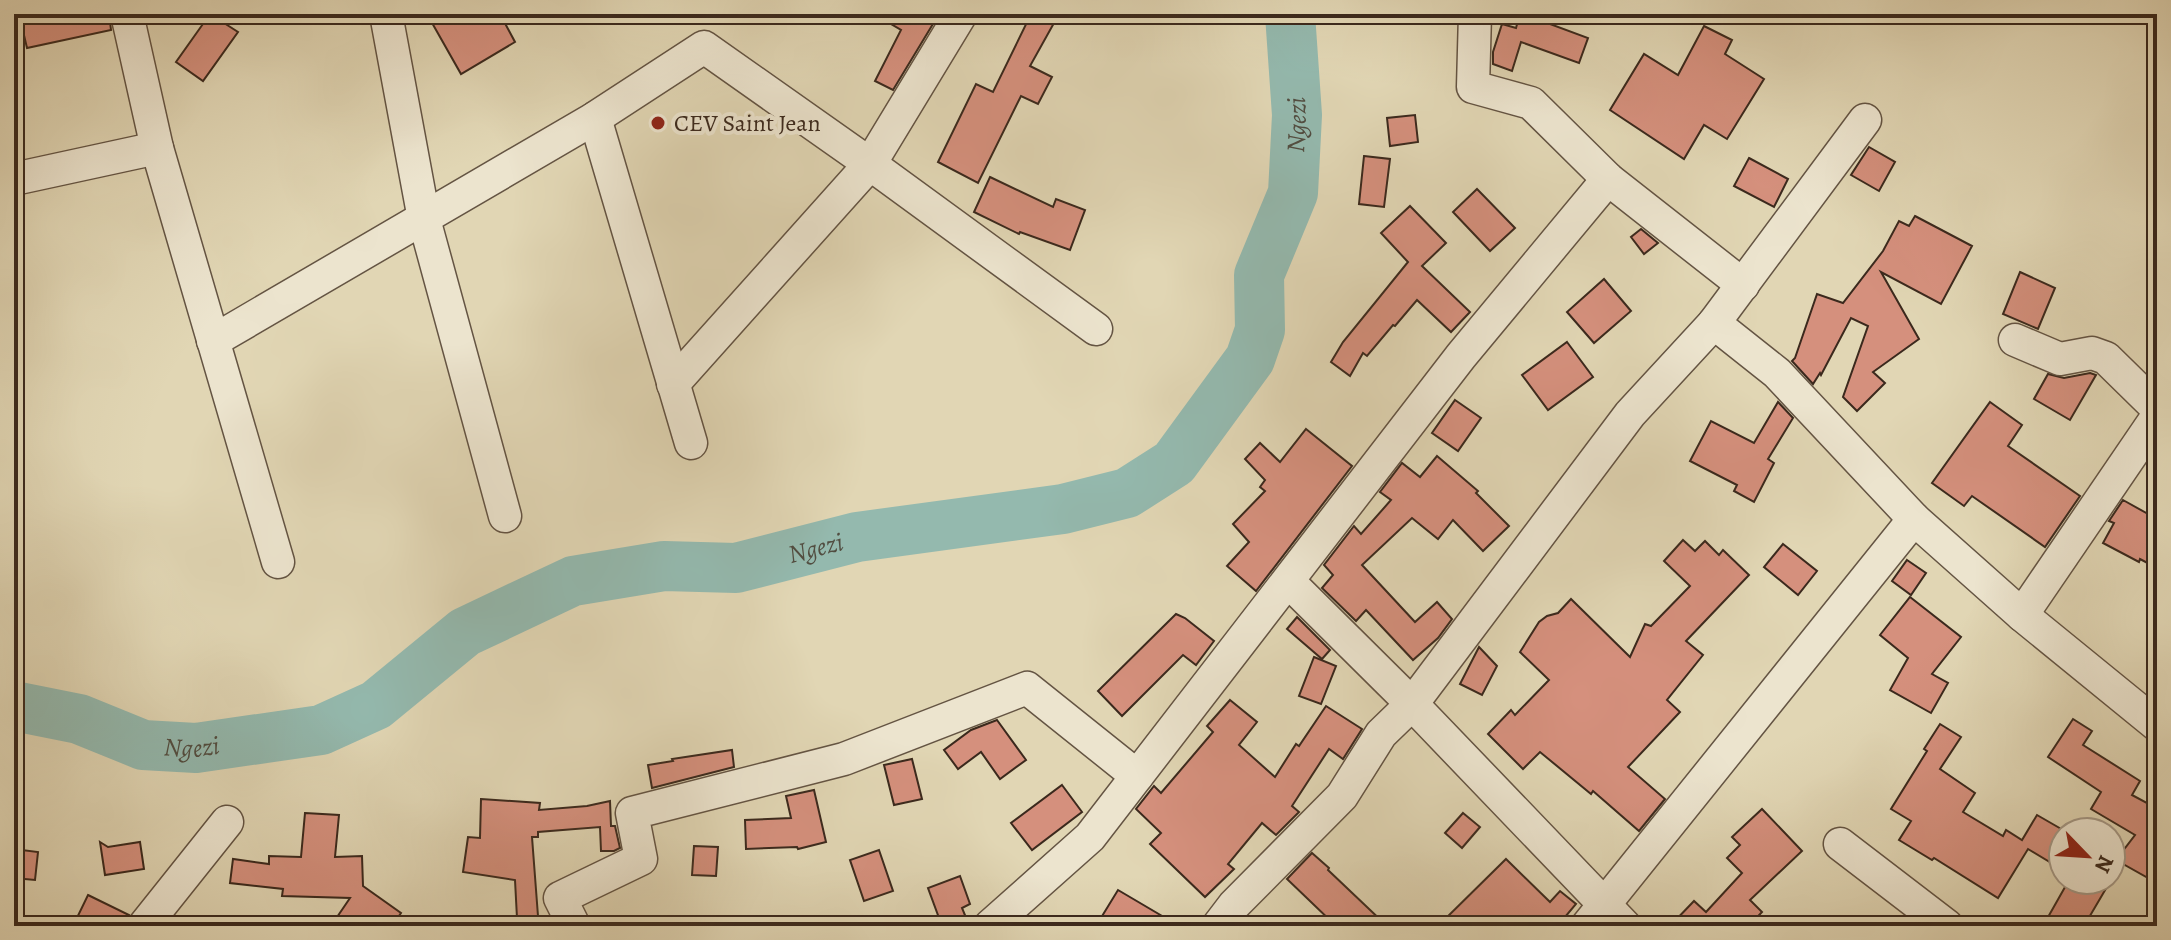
<svg xmlns="http://www.w3.org/2000/svg" width="2171" height="940" font-family="Alegreya,serif">
<rect width="100%" height="100%" fill="#e1d6b4"/>
<filter id="stains"><feTurbulence type="fractalNoise" baseFrequency=".0025" numOctaves="4"/><feColorMatrix values="0 0 0 0 .2 0 0 0 0 .09 0 0 0 0 .02 0 0 0 .5 -.17"/></filter>
<radialGradient id="worn" r=".72"><stop offset=".6" stop-color="#630" stop-opacity="0"/><stop offset="1" stop-color="#630" stop-opacity=".3"/></radialGradient>
<g fill="none" stroke-linecap="round" stroke-linejoin="round">
<path stroke="#94b9ae" stroke-width="50" id="s1" d="M14,706L79,719L143,745L196,748L321,730L376,705L465,632L573,581L664,566L736,568L857,537L1063,509L1127,493L1174,463L1250,359L1260,330L1259,275L1293,193L1297,115L1290,14"/>
</g>
<g fill="#d5907d" stroke="#3b291d" stroke-width="2">
<polygon points="19,14 109,14 111,30 27,48"/>
<polygon points="210,14 238,32 203,81 176,62"/>
<polygon points="427,14 500,14 515,42 461,74"/>
<polygon points="874,14 939,14 893,90 875,81 901,30"/>
<polygon points="1031,14 1059,14 1030,66 1052,77 1038,104 1021,96 978,183 938,162 976,84 993,92"/>
<polygon points="1519,17 1541,23 1542,21 1588,38 1579,63 1521,42 1512,71 1493,64 1493,52 1502,24 1516,28"/>
<polygon points="1704,26 1732,40 1725,54 1764,79 1727,139 1704,125 1684,159 1610,110 1644,54 1678,75"/>
<polygon points="1415,115 1418,142 1390,146 1387,118"/>
<polygon points="1869,147 1895,162 1879,191 1851,175"/>
<polygon points="1364,156 1390,159 1384,207 1359,204"/>
<polygon points="1749,158 1788,179 1774,207 1734,186"/>
<polygon points="990,177 1053,207 1056,199 1085,210 1070,250 1020,232 1019,234 974,212"/>
<polygon points="1477,189 1515,228 1490,251 1453,212"/>
<polygon points="1410,206 1446,243 1422,266 1470,312 1451,332 1417,300 1395,326 1393,325 1367,356 1363,353 1350,376 1331,362 1343,342 1408,262 1381,233"/>
<polygon points="1915,216 1972,246 1941,304 1881,272 1919,339 1873,372 1885,383 1857,411 1843,397 1868,326 1851,318 1821,375 1820,373 1813,384 1792,361 1795,358 1817,294 1843,303 1883,251 1899,221 1909,226"/>
<polygon points="1641,229 1658,243 1644,254 1631,237"/>
<polygon points="2020,272 2055,288 2038,329 2003,314"/>
<polygon points="1604,279 1631,311 1594,343 1567,312"/>
<polygon points="1567,342 1593,377 1548,410 1522,375"/>
<polygon points="2090,373 2096,375 2070,420 2034,399 2048,374 2064,378"/>
<polygon points="1455,400 1481,418 1458,451 1432,433"/>
<polygon points="1778,402 1793,418 1768,459 1774,463 1754,502 1734,491 1737,485 1690,461 1711,421 1754,443"/>
<polygon points="1990,402 2022,425 2008,446 2080,496 2045,547 1972,496 1964,506 1932,483"/>
<polygon points="1306,429 1352,466 1256,591 1227,566 1249,542 1233,524 1265,491 1260,487 1265,480 1245,459 1260,443 1280,462"/>
<polygon points="1437,456 1478,491 1476,493 1509,526 1483,551 1453,520 1438,539 1412,518 1362,565 1415,622 1437,602 1452,619 1438,638 1413,660 1366,610 1356,621 1322,588 1333,575 1324,565 1354,526 1361,534 1391,500 1380,492 1402,463 1420,477"/>
<polygon points="2123,500 2157,519 2157,568 2140,559 2139,562 2103,543 2114,523 2109,521"/>
<polygon points="1683,540 1695,551 1705,541 1719,555 1723,550 1749,575 1686,641 1703,655 1667,700 1680,712 1628,767 1665,799 1639,831 1593,791 1591,794 1540,752 1523,769 1488,734 1511,710 1515,715 1549,680 1520,652 1539,622 1547,616 1558,613 1571,599 1630,657 1645,624 1651,626 1690,586 1664,561"/>
<polygon points="1783,544 1817,571 1798,595 1764,567"/>
<polygon points="1907,560 1926,573 1911,595 1892,581"/>
<polygon points="1910,597 1961,637 1932,674 1948,683 1931,713 1890,690 1908,658 1880,635"/>
<polygon points="1176,614 1185,618 1214,641 1196,665 1183,655 1122,716 1098,691"/>
<polygon points="1297,617 1330,650 1322,659 1287,629"/>
<polygon points="1479,647 1497,666 1482,695 1460,684"/>
<polygon points="1314,657 1336,666 1321,704 1299,696"/>
<polygon points="1230,700 1257,722 1239,745 1275,777 1296,744 1299,746 1326,706 1362,729 1343,759 1329,749 1292,806 1299,812 1276,835 1262,823 1228,864 1234,869 1205,897 1150,844 1161,833 1136,809 1154,786 1161,793 1213,732 1207,726"/>
<polygon points="2073,719 2092,731 2083,745 2140,781 2132,795 2156,808 2157,806 2157,883 2116,860 2135,835 2091,809 2101,792 2048,757"/>
<polygon points="997,720 1026,760 1000,779 981,752 958,769 944,750 971,730"/>
<polygon points="1940,724 1961,737 1940,769 1975,793 1963,812 2003,836 2006,830 2022,840 2037,815 2063,830 2063,870 2028,849 1998,898 1934,858 1932,860 1899,840 1911,821 1891,809 1927,751 1924,749"/>
<polygon points="732,750 734,767 652,788 648,765 673,761 672,759"/>
<polygon points="912,759 922,799 894,805 884,765"/>
<polygon points="1062,785 1082,812 1032,850 1011,823"/>
<polygon points="814,790 826,842 798,849 797,847 746,849 745,820 791,818 786,796"/>
<polygon points="481,799 540,803 539,810 587,806 610,801 611,826 615,826 620,848 614,851 601,851 600,827 538,832 538,837 532,837 538,916 517,918 515,880 463,872 468,837 480,838"/>
<polygon points="1762,809 1802,851 1750,900 1762,912 1749,926 1670,926 1694,901 1706,912 1742,873 1727,858 1740,845 1732,837"/>
<polygon points="305,813 339,815 335,857 362,856 363,886 401,913 392,926 331,926 350,898 282,896 283,889 230,883 233,859 269,864 269,856 301,857"/>
<polygon points="1463,813 1480,827 1462,848 1445,833"/>
<polygon points="100,842 108,847 140,842 144,869 105,875"/>
<polygon points="694,846 718,847 716,876 692,875"/>
<polygon points="14,849 38,852 35,880 14,878"/>
<polygon points="879,850 893,891 864,901 850,860"/>
<polygon points="1312,853 1329,868 1328,870 1387,926 1336,926 1287,879"/>
<polygon points="1506,859 1550,902 1560,891 1576,904 1565,917 1569,921 1568,926 1438,926"/>
<polygon points="960,876 970,904 962,908 967,920 951,926 942,926 928,888"/>
<polygon points="2069,880 2111,880 2084,926 2043,926"/>
<polygon points="1118,890 1179,926 1096,926"/>
<polygon points="88,895 129,915 125,926 73,926"/>
</g>
<g fill="none" stroke-linecap="round" stroke-linejoin="round">
<defs>
<g id="minor">
<polyline points="127,14 157,148 278,562"/>
<polyline points="386,14 424,219 505,516"/>
<polyline points="1475,14 1473,87 1531,103 1608,179 1743,285"/>
<polyline points="595,118 691,443"/>
<polyline points="14,179 157,148"/>
<polyline points="1714,323 1777,373 1914,519 2022,615 2157,725"/>
<polyline points="2015,340 2060,359 2092,353 2106,358 2157,408"/>
<polyline points="213,341 595,118 704,47 870,164 1096,329"/>
<polyline points="673,384 870,164 961,14"/>
<polyline points="1289,582 1412,704 1625,926"/>
<polyline points="2022,615 2157,417"/>
<polyline points="1840,844 1947,926"/>
<polyline points="144,926 227,822"/>
<polyline points="574,926 560,898 641,859 632,813 844,759 1027,688 1137,776"/>
<polyline points="990,926 1090,837 1461,356 1608,179"/>
<polyline points="1218,926 1234,905 1342,796 1381,734 1412,704 1630,414 1714,323 1865,120"/>
<polyline points="1587,926 1914,519"/>
</g>
</defs>
<use href="#minor" stroke="#645443" stroke-width="35"/>
<use href="#minor" stroke="#ece4ce" stroke-width="32"/>
</g>
<circle fill="#8f2418" stroke="#ece4ce" stroke-width="3" cx="658" cy="123" r="8"/>
<g text-anchor="middle" stroke-width="8" stroke-linejoin="round" paint-order="stroke">
<g font-size="24" fill="#3b291d" stroke="#ece4ce" text-anchor="start">
<text x="674" y="131">CEV Saint Jean</text>
</g>
<g font-size="26" font-style="italic" fill="#514d41" stroke="#ece4ce">
<text dy="9" stroke="none"><textPath href="#s1" startOffset="1600">Ngezi</textPath></text>
<text dy="9" stroke="none"><textPath href="#s1" startOffset="856">Ngezi</textPath></text>
<text dy="9" stroke="none"><textPath href="#s1" startOffset="184">Ngezi</textPath></text>
</g>
</g>
<rect width="2171" height="940" fill="none" stroke="#e1d6b4" stroke-width="48"/>
<rect x="16" y="16" width="2139" height="908" fill="none" stroke="#3b291d" stroke-width="4"/>
<rect x="24" y="24" width="2123" height="892" fill="none" stroke="#3b291d" stroke-width="2"/>
<g transform="translate(2087 856) rotate(115)"><circle r="38" fill="#ece4ce" stroke="#a59987" stroke-width="2"/>
<path d="M0-6L14 30L0 20L-14 30Z" fill="#8f2418"/>
<text y="-12" font-size="22" font-weight="bold" text-anchor="middle" fill="#3b291d">N</text>
</g>
<rect width="100%" height="100%" filter="url(#stains)"/>
<rect width="100%" height="100%" fill="url(#worn)"/>
</svg>
